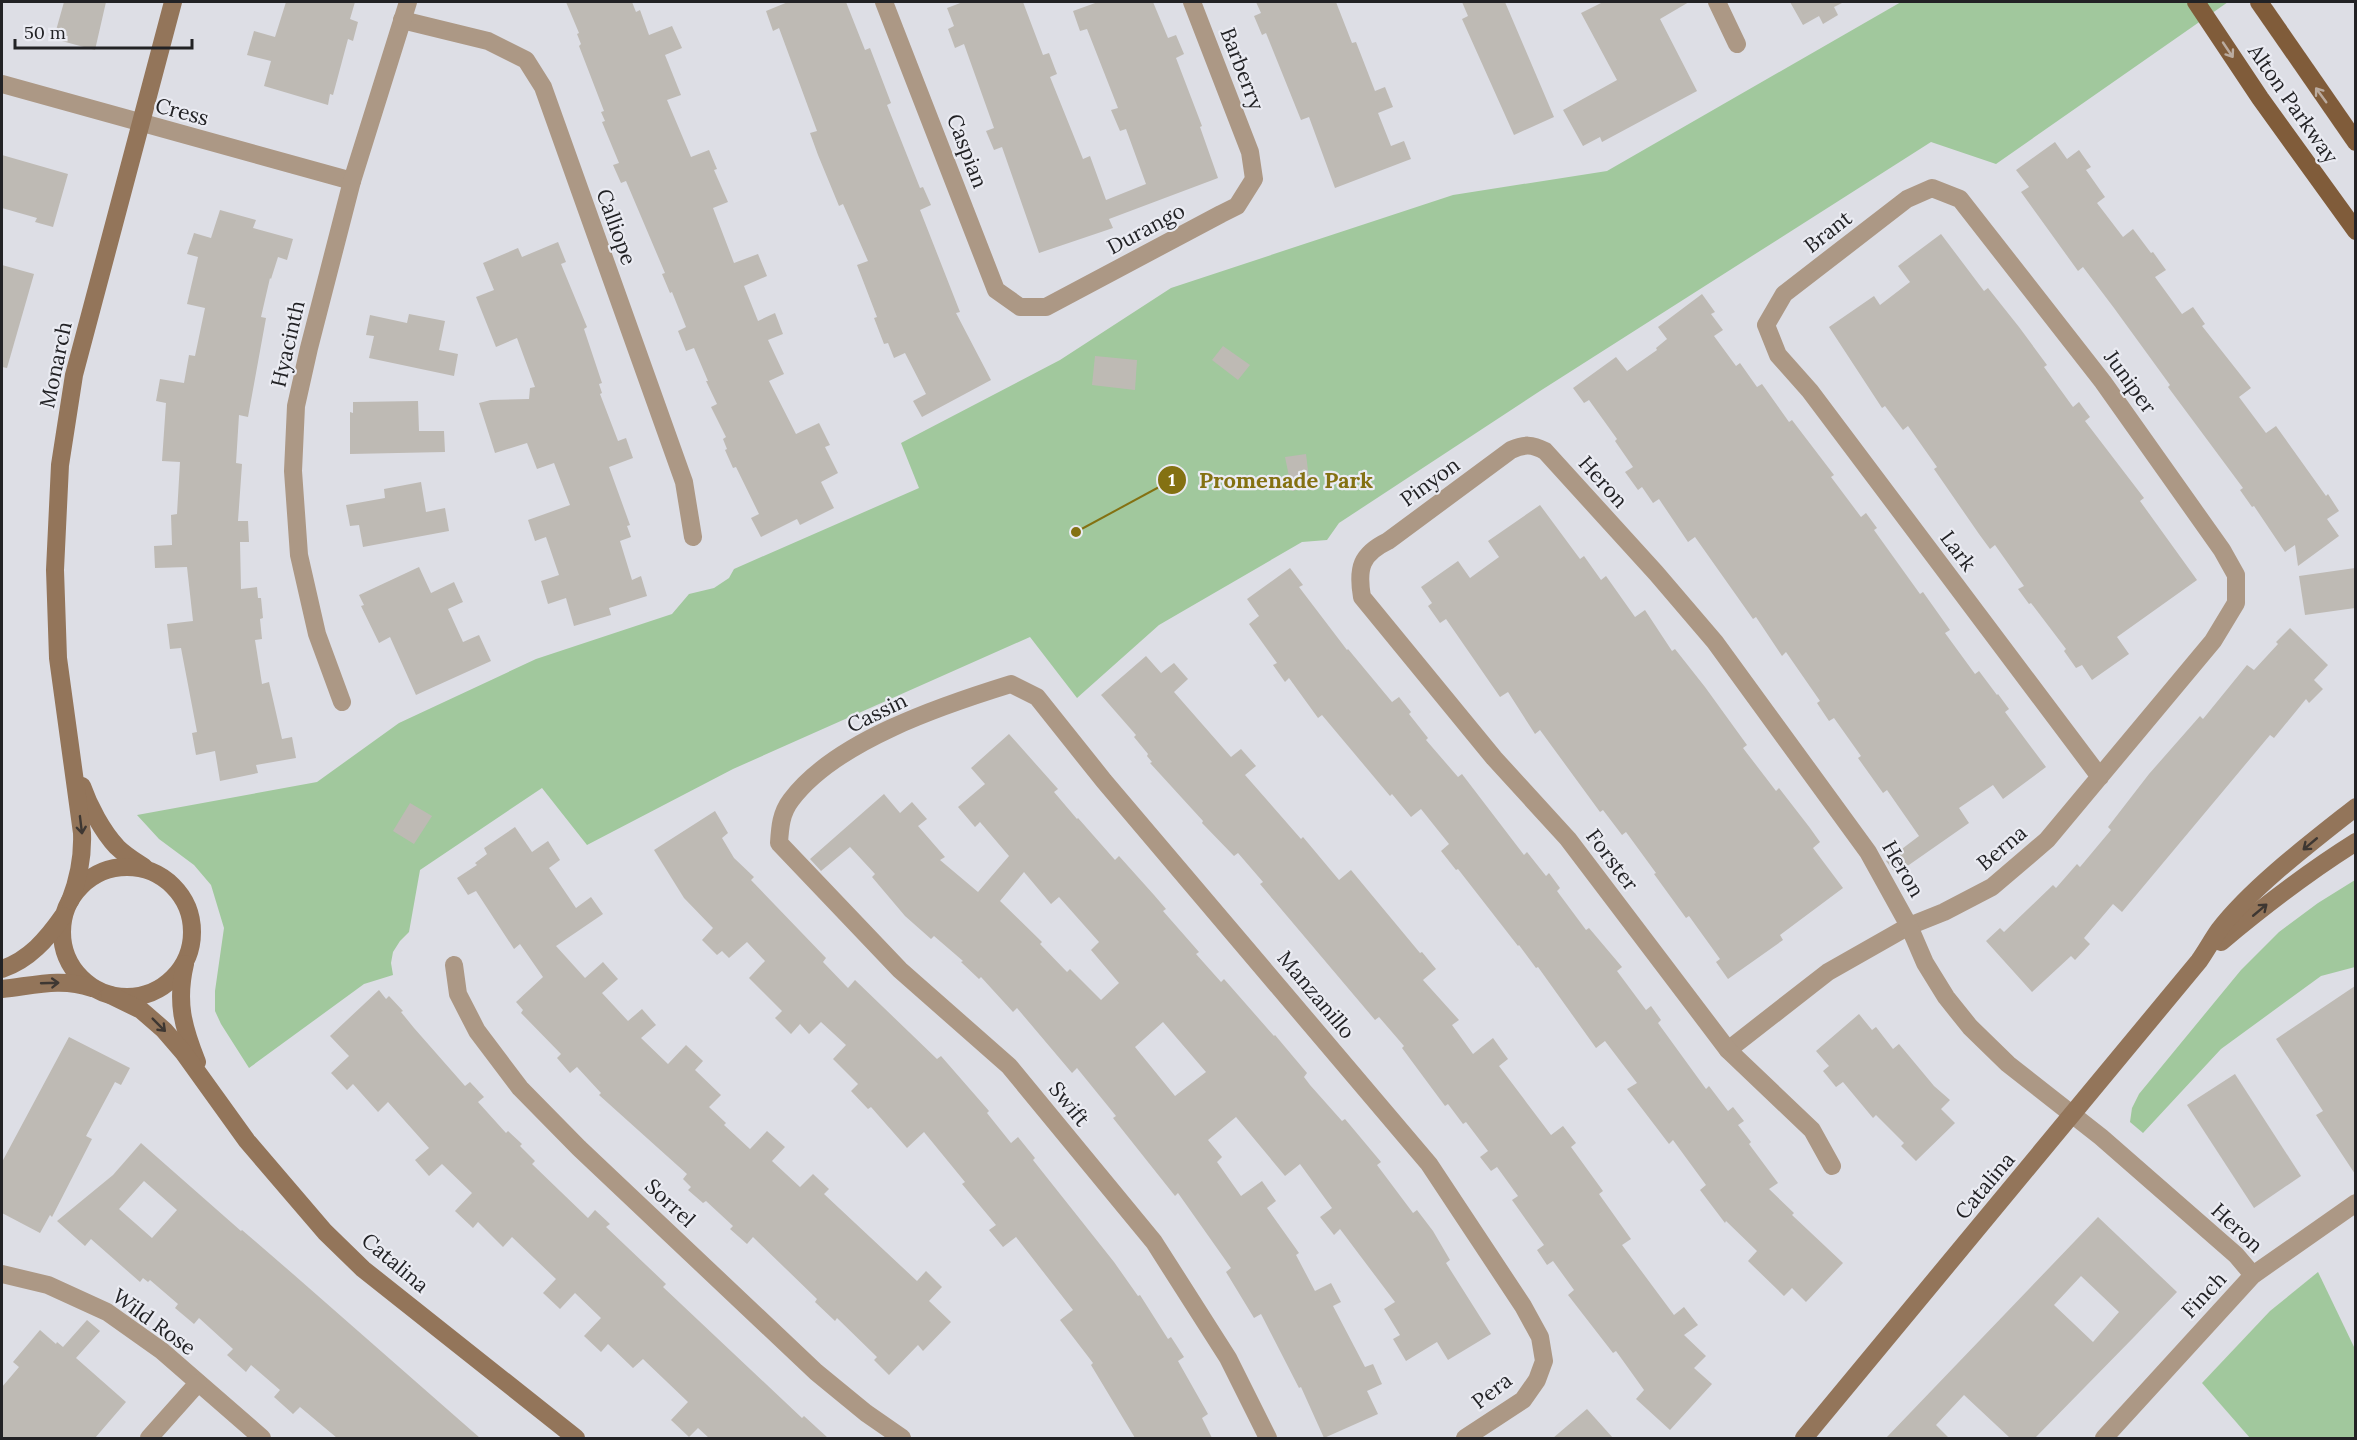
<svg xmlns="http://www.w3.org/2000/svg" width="2357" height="1440" font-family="Lora,serif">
<rect width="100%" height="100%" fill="#dddee5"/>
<g fill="#a1c89d">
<polygon points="1901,2 2228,2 1996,164 1931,142 1540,391 1339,523 1327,540 1302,542 1159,625 1077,698 1030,637 733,769 587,845 542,788 420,870 409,932 400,941 393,952 391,963 393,975 364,984 249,1068 221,1024 215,1011 215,991 224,928 211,885 194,865 159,839 137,815 317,782 399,723 536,659 672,614 689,594 714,588 729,578 734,569 919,488 901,443 1060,360 1171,288 1453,195 1607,171"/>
<polygon points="2355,880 2355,967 2321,976 2221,1049 2143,1133 2130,1122 2132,1108 2139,1094 2241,970 2279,932 2318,903"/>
<polygon points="2318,1272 2355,1349 2355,1438 2250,1438 2202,1383 2270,1311"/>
</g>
<g fill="#bebab4" fill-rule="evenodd">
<polygon points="64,2 106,2 95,50 58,40 59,35 55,34"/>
<polygon points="286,2 355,2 350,19 358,22 353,41 348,39 333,95 330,94 328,105 264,86 271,61 247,55 254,31 275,37"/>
<polygon points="566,2 632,2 636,12 640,10 649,35 672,26 682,48 665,55 681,95 667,100 691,157 709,150 717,169 714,170 728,202 713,208 734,263 758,254 767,276 744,286 758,321 775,313 783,334 768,340 784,374 769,381 796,434 819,423 830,445 825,447 838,473 821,482 834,508 800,525 797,519 761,537 751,518 759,514 736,467 733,468 725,450 727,449 723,439 726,437 711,407 717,404 706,381 708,381 694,348 686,351 678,331 686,327 672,292 670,293 662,274 665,273 626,181 621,183 613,165 619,163 602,122 605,121 601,112 604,111 579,46 581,44 577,34 579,33"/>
<polygon points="788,2 846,2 865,50 870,48 891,103 887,105 920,188 923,187 931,205 920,210 960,312 956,313 991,380 922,417 913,401 926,394 905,353 894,358 888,343 884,344 874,318 877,317 857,265 868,261 843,204 839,206 818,155 810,133 817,131 779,28 773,31 766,11"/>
<polygon points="963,2 1023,2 1043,55 1049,53 1057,74 1050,77 1083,159 1090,156 1106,200 1146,184 1126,129 1120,131 1111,110 1118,108 1087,29 1080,31 1073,11 1098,2 1153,2 1168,38 1176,35 1184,54 1176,58 1202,126 1200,127 1218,178 1109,219 1113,228 1039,253 1002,147 994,150 986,131 994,128 964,44 955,48 948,29 954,26 947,8"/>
<polygon points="1256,2 1336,2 1352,43 1356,42 1375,91 1385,87 1393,107 1378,113 1391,146 1404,141 1411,159 1335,188 1309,117 1301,120 1266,33 1262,35 1254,16 1261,13"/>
<polygon points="1462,2 1505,2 1554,117 1514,135 1462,19 1468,16"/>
<polygon points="1603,2 1689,2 1660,19 1697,91 1602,142 1600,137 1583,146 1563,110 1617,80 1581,13"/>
<polygon points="1790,2 1844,2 1834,7 1838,15 1823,24 1819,16 1803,25"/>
<polygon points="2055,142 2067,159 2079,150 2091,167 2086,170 2105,197 2097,203 2123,237 2133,229 2151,253 2153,252 2166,270 2155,277 2182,314 2193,307 2205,324 2202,326 2251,388 2239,397 2266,433 2276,426 2326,496 2328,494 2339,511 2327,519 2339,536 2298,566 2295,545 2285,552 2254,506 2252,507 2240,490 2243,488 2168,387 2170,385 2114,308 2083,267 2078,271 2021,192 2029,187 2016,170"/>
<polygon points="2,155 68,174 53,227 35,222 37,218 2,208"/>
<polygon points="220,210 256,220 253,228 293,239 287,260 278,257 271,279 270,278 261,317 266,318 248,417 239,415 236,463 242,464 238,521 248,521 249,542 240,542 241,589 257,587 258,598 261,598 263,618 260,619 262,639 255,640 262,684 269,682 282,739 292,737 296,758 256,765 258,773 220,781 215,751 196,755 192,733 197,732 181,648 170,649 167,624 193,621 187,567 155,568 154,546 172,545 171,515 177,514 180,462 162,461 166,403 156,401 160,379 184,383 189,355 195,356 205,308 187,304 198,257 187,254 194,233 211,238"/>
<polygon points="1941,234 1984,291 1988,288 2019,327 2047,365 2044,367 2073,407 2079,402 2090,417 2085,421 2144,498 2140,501 2197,580 2117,637 2129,654 2092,680 2082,665 2076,668 2064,651 2066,649 2031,603 2029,604 2018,589 2024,586 1995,545 1990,549 1979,534 1934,469 1937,467 1908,426 1903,430 1885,406 1882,408 1829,327 1874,296 1880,305 1910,282 1898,266"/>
<polygon points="558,242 566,262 561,264 587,327 584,329 602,383 599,384 602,393 600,394 618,441 626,438 633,458 609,467 630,525 627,526 631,537 620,541 632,580 641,576 647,596 609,608 611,615 574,626 566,598 548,604 541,581 559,575 546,537 535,541 528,520 570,505 554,463 537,469 527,443 495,453 479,403 491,400 529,399 530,388 535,387 517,338 496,347 476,297 494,290 483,263 518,248 522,257"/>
<polygon points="2,265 34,274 7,368 2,367"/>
<polygon points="1702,294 1715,312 1711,314 1723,330 1714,336 1736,366 1740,363 1757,387 1762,384 1789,422 1792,420 1821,458 1834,475 1831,477 1861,517 1866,513 1877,528 1874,530 1920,594 1923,592 1950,630 1945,633 1975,674 1979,671 1997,695 1998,694 2009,709 2005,712 2046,767 2003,799 1993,785 1959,808 1969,823 1896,874 1886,861 1919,836 1887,790 1883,793 1858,758 1861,756 1834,718 1829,721 1817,703 1820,701 1786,652 1782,656 1756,617 1753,619 1695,537 1688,542 1659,499 1653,503 1642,487 1638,490 1625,472 1633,467 1615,441 1617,439 1589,400 1584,403 1573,388 1616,357 1627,371 1657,350 1656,348 1667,339 1658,327"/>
<polygon points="409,314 445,321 439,350 458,354 454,376 369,358 374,336 366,335 370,315 407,323"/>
<polygon points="1223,346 1250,365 1238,380 1212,360"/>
<polygon points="1095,356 1137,360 1135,390 1092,385"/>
<polygon points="418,401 419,431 444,431 445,452 350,454 350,412 353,413 353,402"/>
<polygon points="1306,454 1310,487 1292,491 1285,457"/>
<polygon points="421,482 426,512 445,508 449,531 363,547 359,525 350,526 346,505 385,498 384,489"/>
<polygon points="1540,505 1580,559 1584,556 1601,580 1606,576 1635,617 1645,610 1672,651 1675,649 1705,687 1747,745 1743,748 1776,791 1779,788 1810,828 1820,842 1813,848 1843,888 1780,935 1783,940 1728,979 1716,962 1720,959 1689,916 1686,918 1654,874 1656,873 1626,832 1622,835 1603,810 1600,812 1540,730 1535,734 1508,692 1500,697 1446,619 1440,623 1428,606 1432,603 1421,587 1458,561 1470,578 1499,557 1488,541"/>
<polygon points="419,567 431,593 454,582 463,602 448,609 463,642 479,635 491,661 416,695 390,637 379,643 361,606 364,605 359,595"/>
<polygon points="1290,568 1303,585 1299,587 1347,650 1348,649 1392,702 1399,697 1411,712 1409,714 1428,738 1426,740 1458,777 1462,774 1524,855 1527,852 1546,876 1549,873 1560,888 1557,891 1586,930 1589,928 1622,967 1617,971 1646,1010 1651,1006 1661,1020 1658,1023 1706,1089 1709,1086 1728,1111 1733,1107 1744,1121 1738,1125 1751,1142 1749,1144 1778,1183 1769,1189 1794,1213 1792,1215 1843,1263 1806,1302 1792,1288 1784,1296 1748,1261 1757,1251 1726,1221 1725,1223 1700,1190 1706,1185 1673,1140 1669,1144 1627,1089 1637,1083 1605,1041 1596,1048 1538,967 1536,968 1519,945 1518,946 1458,869 1456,870 1441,851 1449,844 1421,809 1411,817 1392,794 1390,796 1322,715 1318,718 1289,678 1285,682 1273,665 1277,663 1249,624 1259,616 1247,599"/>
<polygon points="2355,568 2355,608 2305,615 2299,576"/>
<polygon points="2290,628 2328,665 2314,680 2323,689 2309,703 2306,699 2274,738 2270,735 2122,912 2113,904 2084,938 2090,944 2075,960 2071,956 2032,992 1986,941 2000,928 2004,932 2053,885 2056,888 2077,864 2080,867 2111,830 2108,827 2149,774 2200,716 2203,719 2247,665 2254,670 2278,644 2276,642"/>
<polygon points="1146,656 1161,673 1174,663 1188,679 1174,692 1231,757 1241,749 1256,766 1245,775 1301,839 1303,837 1339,880 1351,870 1420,953 1422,952 1436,969 1423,980 1459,1020 1452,1025 1473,1054 1493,1038 1508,1059 1499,1066 1551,1135 1563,1126 1576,1143 1571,1147 1603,1191 1599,1194 1631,1239 1622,1245 1674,1315 1684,1307 1698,1325 1684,1335 1706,1356 1694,1368 1712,1384 1670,1430 1636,1399 1644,1390 1616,1351 1613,1353 1568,1295 1574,1290 1553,1261 1547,1265 1537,1250 1544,1245 1512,1200 1518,1196 1497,1167 1491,1171 1480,1157 1488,1151 1466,1122 1463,1124 1448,1104 1445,1106 1402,1048 1404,1046 1379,1017 1375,1020 1276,903 1260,884 1263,882 1238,853 1234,856 1202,823 1203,821 1150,763 1152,762 1147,756 1148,754 1134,737 1136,735 1101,695"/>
<path d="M1009,734L1058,789L1054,792L1077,819L1078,818L1115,860L1119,856L1154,895L1166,909L1163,911L1199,952L1196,954L1221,982L1224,979L1274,1036L1275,1035L1307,1073L1304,1077L1310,1085L1342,1121L1345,1119L1381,1162L1377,1165L1413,1213L1417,1210L1433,1231L1450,1260L1446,1263L1491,1334L1448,1360L1437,1342L1406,1361L1393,1339L1400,1335L1384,1309L1395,1302L1340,1229L1334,1235L1320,1217L1332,1208L1300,1164L1285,1176L1236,1117L1208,1140L1222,1157L1217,1162L1241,1196L1262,1181L1276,1201L1267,1208L1299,1253L1296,1255L1315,1291L1331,1283L1341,1302L1333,1306L1365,1367L1373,1364L1382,1384L1367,1391L1378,1414L1324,1438L1301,1387L1299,1388L1261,1314L1254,1318L1226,1272L1231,1268L1178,1193L1175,1196L1113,1118L1116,1116L1077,1068L1072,1073L1017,1008L1013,1012L981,977L979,979L961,962L963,961L934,936L931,939L905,916L872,877L875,874L850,847L821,871L810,859L884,794L900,813L912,802L927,819L918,826L945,857L940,860L978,892L1009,856L980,822L975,827L958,807L985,784L971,768ZM1024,872L1051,904L1059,897L1099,942L1091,950L1119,983L1101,1000L1070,969L1067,972L1040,944L1042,942L1000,901ZM1163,1022L1206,1072L1175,1096L1135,1047Z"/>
<polygon points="410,803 432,816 414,844 393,831"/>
<polygon points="715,811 728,833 722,838 734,858 754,877 751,880 826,958 823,962 848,988 855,980 937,1059 941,1056 989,1111 987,1113 1011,1143 1018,1137 1035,1158 1033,1160 1114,1262 1138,1296 1140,1295 1168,1339 1171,1337 1184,1357 1178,1361 1208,1414 1202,1418 1212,1438 1135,1438 1091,1365 1093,1363 1060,1320 1073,1310 1016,1237 1003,1247 989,1230 996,1225 962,1184 965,1182 924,1132 907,1148 871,1107 868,1109 851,1091 858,1084 833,1059 846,1045 821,1022 809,1034 800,1024 791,1034 775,1018 782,1011 749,978 765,961 747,942 729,958 722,951 717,955 702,940 713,928 684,898 654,850"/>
<polygon points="515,827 532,852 548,841 560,860 549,868 576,908 591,897 603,914 556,946 585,978 603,962 618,979 602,993 628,1021 642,1009 656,1025 641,1038 668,1064 686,1045 703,1061 695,1070 721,1095 709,1107 726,1123 724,1125 750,1149 767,1131 785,1147 772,1161 800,1187 813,1174 829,1189 824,1194 917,1281 926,1271 942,1287 929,1301 951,1322 923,1351 918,1345 889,1375 874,1360 877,1357 837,1318 835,1321 815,1302 817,1299 753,1237 747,1244 730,1229 733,1226 706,1201 703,1203 688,1190 691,1187 683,1179 687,1174 599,1095 601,1093 577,1067 570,1073 557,1058 561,1054 521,1013 523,1010 516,1002 543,977 520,944 514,949 476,891 468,895 457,878 477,865 475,863 487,854 484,848"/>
<polygon points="2355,986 2355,1174 2316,1115 2323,1111 2276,1039"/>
<polygon points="379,990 386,999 389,996 403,1011 401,1012 414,1028 465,1086 470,1082 484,1097 478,1102 506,1133 508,1131 522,1144 520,1146 535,1161 532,1164 588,1218 595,1210 610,1224 606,1227 666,1284 663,1287 802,1418 804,1416 828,1438 709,1438 698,1428 689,1437 671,1420 688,1402 643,1359 633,1368 608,1344 601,1352 584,1336 601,1318 575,1293 560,1309 543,1293 556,1279 512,1237 503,1247 478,1222 473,1228 455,1211 472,1193 442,1164 429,1176 415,1160 429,1148 388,1102 378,1112 353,1084 347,1090 331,1073 349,1056 330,1036"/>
<polygon points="1859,1014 1872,1030 1876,1027 1893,1049 1899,1044 1934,1086 1950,1100 1941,1109 1955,1123 1916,1161 1901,1146 1904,1143 1876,1115 1873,1118 1843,1082 1836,1087 1823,1071 1829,1066 1816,1051"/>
<polygon points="69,1037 130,1068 121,1085 115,1082 86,1136 92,1139 52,1217 50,1215 40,1233 2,1213 2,1162"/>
<polygon points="2235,1074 2301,1176 2254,1208 2187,1105"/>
<path d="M141,1143L241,1231L242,1230L293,1274L480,1438H337L300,1407L293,1414L274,1397L280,1390L251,1365L246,1372L227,1355L233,1349L199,1318L194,1324L175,1308L178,1304L150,1280L148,1282L143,1278L140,1282L91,1239L85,1246L57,1221L113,1175ZM144,1181L177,1210L152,1238L119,1209Z"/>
<path d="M2098,1217L2177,1292L2134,1337L2035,1438H2010L1964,1395L1936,1425L1949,1438H1886ZM2081,1276L2119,1312L2093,1342L2054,1305Z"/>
<polygon points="87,1320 100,1331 76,1358 126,1402 95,1438 2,1438 2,1387 19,1367 13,1362 40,1330 56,1344 57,1342 63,1347"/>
<polygon points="1587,1409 1613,1438 1553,1438"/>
</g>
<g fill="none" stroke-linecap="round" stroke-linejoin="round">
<g stroke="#ac9885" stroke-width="18">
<polyline points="884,2 996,290 1020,307 1046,307 1221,214 1237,206 1254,179 1250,152 1192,2"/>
<polyline points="1717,2 1737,44"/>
<polyline points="402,20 488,41 526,60 543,87 684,482 693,537"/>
<polyline points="2,84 352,181"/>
<polyline points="342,702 317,634 299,555 293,471 296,406 309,348 352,181 408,2"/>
<polyline points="454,965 458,994 477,1031 520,1088 579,1148 816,1372 866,1413 902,1438"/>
<polyline points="1728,1050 1828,972 1909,926 1944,912 1992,887 2047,840 2213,641 2236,603 2236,575 2222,550 2103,382 1960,199 1932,188 1907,199 1784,294 1766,325 1778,355 1810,391 2100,777"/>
<path d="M1832,1166L1812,1130L1728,1050L1568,839L1494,758L1362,597C1357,568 1361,554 1388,541L1511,450C1524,444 1532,444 1545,451L1656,573L1715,642L1868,852L1909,926L1925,963L1946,997L1970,1027L2008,1064L2101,1137L2236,1255L2253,1275"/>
<polyline points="2,1274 48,1285 107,1312 162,1351 262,1438"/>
<polyline points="149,1438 198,1383"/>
<path d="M1268,1438L1228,1358L1154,1242L1009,1066L900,970L779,843C780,827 781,813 791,800C835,741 943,705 1011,684L1037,697L1104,781L1429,1164L1523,1306L1540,1337L1544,1361L1537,1380L1523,1400L1465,1438"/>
<polyline points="2104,1438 2253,1275 2356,1203"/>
</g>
<g stroke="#93755a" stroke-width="18">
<path d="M82,786C89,806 102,831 117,847C125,855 135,861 144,867"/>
<circle cx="127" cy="932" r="65"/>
<path d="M70,901C79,878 83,858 82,833L58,658L55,570L60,465L74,375L173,2"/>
<path d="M2221,942C2264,906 2308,872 2356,842"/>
<path d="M185,964C176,1002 183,1027 197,1062"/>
<path d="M2,969C29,960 47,939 63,916"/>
<path d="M2,989C32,986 61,977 92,988"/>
<polyline points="110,995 141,1010 164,1030 183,1052 247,1141 325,1232 363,1269 576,1438"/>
<path d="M1804,1438L2199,961C2206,951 2212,940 2219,930C2252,887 2313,841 2356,807"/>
</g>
<g stroke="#805c3a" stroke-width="18">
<polyline points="2196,2 2260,98 2356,231"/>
<polyline points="2259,2 2356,142"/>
</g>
</g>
<defs><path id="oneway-shaft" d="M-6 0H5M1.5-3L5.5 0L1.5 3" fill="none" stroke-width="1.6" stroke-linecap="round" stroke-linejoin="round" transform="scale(1.5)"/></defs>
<g stroke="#baab9f">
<use href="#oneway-shaft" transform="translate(2228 50) rotate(56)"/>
<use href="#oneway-shaft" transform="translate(2321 95) rotate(-126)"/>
</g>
<g stroke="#3e3732">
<use href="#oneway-shaft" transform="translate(81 825) rotate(83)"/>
<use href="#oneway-shaft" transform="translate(2310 844) rotate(140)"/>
<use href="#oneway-shaft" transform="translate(2260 910) rotate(-40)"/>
<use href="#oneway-shaft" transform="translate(50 983) rotate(-2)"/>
<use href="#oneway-shaft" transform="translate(159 1025) rotate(45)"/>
</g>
<g text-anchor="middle" stroke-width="4.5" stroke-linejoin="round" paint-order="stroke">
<g font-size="21" fill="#222225" stroke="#eaebf2">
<text transform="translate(1242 69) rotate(69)" y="7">Barberry</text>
<text transform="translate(2293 104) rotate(55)" y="7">Alton Parkway</text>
<text transform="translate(182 112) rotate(15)" y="7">Cress</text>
<text transform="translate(967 151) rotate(69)" y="7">Caspian</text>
<text transform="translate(616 227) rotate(70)" y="7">Calliope</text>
<text transform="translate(1146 229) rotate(-28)" y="7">Durango</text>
<text transform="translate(1828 232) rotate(-38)" y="7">Brant</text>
<text transform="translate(288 344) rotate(-77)" y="7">Hyacinth</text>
<text transform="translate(56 365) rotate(-78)" y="7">Monarch</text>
<text transform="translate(2130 382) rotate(54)" y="7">Juniper</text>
<text transform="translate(1430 482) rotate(-36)" y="7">Pinyon</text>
<text transform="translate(1603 482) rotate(48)" y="7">Heron</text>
<text transform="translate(1958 551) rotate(53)" y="7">Lark</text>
<text transform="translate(877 713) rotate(-26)" y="7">Cassin</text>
<text transform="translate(2002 848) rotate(-40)" y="7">Berna</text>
<text transform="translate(1612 860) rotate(53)" y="7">Forster</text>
<text transform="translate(1903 869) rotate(60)" y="7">Heron</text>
<text transform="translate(1316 995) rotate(50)" y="7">Manzanillo</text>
<text transform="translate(1069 1104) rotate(51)" y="7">Swift</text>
<text transform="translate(1985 1186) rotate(-50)" y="7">Catalina</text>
<text transform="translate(670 1203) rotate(43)" y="7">Sorrel</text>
<text transform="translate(2237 1228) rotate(43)" y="7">Heron</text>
<text transform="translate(395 1263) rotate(40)" y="7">Catalina</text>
<text transform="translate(2204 1295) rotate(-47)" y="7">Finch</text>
<text transform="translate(154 1322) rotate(36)" y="7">Wild Rose</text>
<text transform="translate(1492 1391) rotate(-38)" y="7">Pera</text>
</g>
</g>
<path fill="none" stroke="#847112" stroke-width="2" d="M1076 532L1172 480"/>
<g fill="#847112" stroke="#eaebf2" stroke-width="2">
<circle cx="1076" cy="532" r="6"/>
<circle cx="1172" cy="480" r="15"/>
</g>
<g font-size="18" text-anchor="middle" font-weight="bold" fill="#fff">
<text x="1172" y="486">1</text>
</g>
<g font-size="22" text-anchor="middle" font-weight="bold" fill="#847112" stroke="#eaebf2" stroke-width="4.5" stroke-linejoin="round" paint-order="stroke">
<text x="1286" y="488">Promenade Park</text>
</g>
<rect width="2357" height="1440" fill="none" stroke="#222225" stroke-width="6"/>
<path d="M15 39v9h177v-9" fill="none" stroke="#222225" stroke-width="3"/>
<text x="24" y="39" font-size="18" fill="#222225" stroke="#eaebf2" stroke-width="4.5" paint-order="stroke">50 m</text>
</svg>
